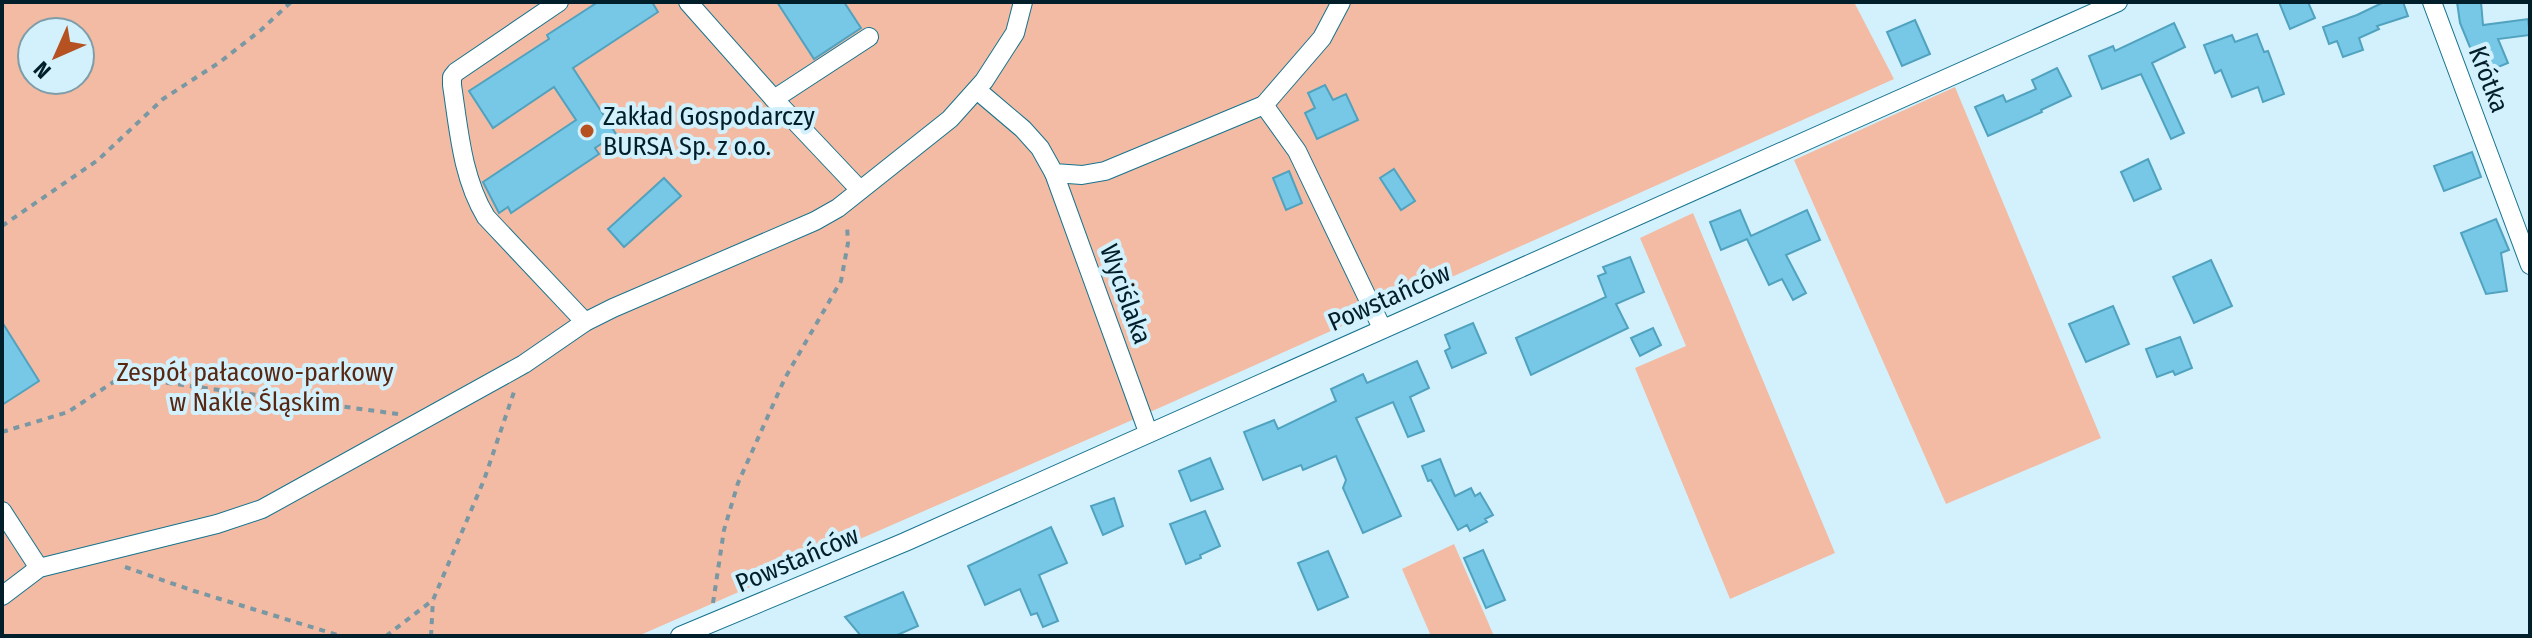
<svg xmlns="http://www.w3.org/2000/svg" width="2532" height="638" font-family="'Fira Sans Condensed',sans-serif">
<rect width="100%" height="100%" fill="#d2f1fd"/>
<g fill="#f3bba3" fill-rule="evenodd">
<path d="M2,2H1854L1894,79L1130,421L638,636H2V123L4,116L2,112ZM32,32H80V80H32Z"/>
<polygon points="1955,87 2101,438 1946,504 1794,160"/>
<polygon points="1693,213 1835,553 1730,599 1635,368 1686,346 1640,238"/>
<polygon points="1454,544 1494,636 1431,636 1402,569"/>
</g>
<g fill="#76c8e6" stroke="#50a2bf" stroke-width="2">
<polygon points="598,2 652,2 658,12 573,68 616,134 595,148 599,154 511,213 508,207 499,213 483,182 576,120 554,87 493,128 469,91 549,39 547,35"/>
<polygon points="777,2 844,2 861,28 814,59"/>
<polygon points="2279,2 2308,2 2315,18 2290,29"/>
<polygon points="2384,2 2403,2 2408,16 2377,26 2379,29 2359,38 2363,50 2343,57 2337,41 2329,44 2323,27 2357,15"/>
<polygon points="2457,2 2481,2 2483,25 2528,19 2530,35 2498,39 2508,63 2481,74 2460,23"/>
<polygon points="1915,20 1930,54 1902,66 1887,32"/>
<polygon points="2174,23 2185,47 2152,63 2184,133 2171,139 2141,74 2102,89 2089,56 2113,46 2115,51"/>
<polygon points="2257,34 2264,52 2268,51 2284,94 2263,102 2258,87 2232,97 2221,70 2215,73 2204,45 2232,35 2235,42"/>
<polygon points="2057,68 2071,96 2041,110 2042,112 1988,136 1975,107 2003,95 2006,102 2036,89 2032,80"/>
<polygon points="1325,85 1333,100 1346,94 1358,120 1317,139 1305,113 1315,108 1308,93"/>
<polygon points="2472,152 2481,177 2444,191 2434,166"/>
<polygon points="2148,159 2161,189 2134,201 2121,172"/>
<polygon points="1394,169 1415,201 1401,210 1380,178"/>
<polygon points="1289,171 1302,203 1286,210 1273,178"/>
<polygon points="664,178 681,196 624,247 608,229"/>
<polygon points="1740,210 1751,236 1807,210 1820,240 1786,255 1806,293 1793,300 1782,279 1769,285 1747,239 1721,250 1710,222"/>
<polygon points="2496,219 2509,250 2501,253 2507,291 2486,294 2461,233"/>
<polygon points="1630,257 1644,292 1616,304 1628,328 1531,375 1516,338 1606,297 1598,276 1606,273 1603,267"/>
<polygon points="2211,260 2232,306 2194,323 2173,277"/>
<polygon points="2113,306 2129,344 2086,362 2069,324"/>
<polygon points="2,322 39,381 2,405"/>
<polygon points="1473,323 1486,353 1452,368 1445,351 1450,348 1445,335"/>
<polygon points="1653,328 1661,345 1640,356 1631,338"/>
<polygon points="2180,337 2192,368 2175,375 2173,371 2157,377 2146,349"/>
<polygon points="1417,361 1429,388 1410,397 1424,431 1408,437 1393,402 1356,418 1401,516 1363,533 1343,488 1346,480 1336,456 1303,470 1301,465 1263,480 1244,432 1274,420 1278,429 1336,401 1331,389 1363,374 1367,383"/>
<polygon points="1210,458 1223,489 1191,501 1179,471"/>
<polygon points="1440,459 1455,496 1471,488 1475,496 1480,493 1493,515 1485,519 1487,522 1470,531 1467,525 1458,530 1431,480 1428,481 1422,466"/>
<polygon points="1114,498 1123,526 1103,535 1091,506"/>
<polygon points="1205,511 1220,546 1200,555 1201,558 1186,564 1170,524"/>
<polygon points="1051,527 1067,563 1039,575 1058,621 1043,627 1037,613 1031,615 1020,589 985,605 968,566"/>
<polygon points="1483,550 1505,600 1486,608 1464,558"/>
<polygon points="1328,551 1348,597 1318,610 1298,563"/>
<polygon points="903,592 918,626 895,636 861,636 845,617"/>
</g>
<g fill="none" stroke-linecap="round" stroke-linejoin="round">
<defs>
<g id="minor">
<path d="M559,2L456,72L452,77V85C459,131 462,177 486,217L585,322"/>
<polyline points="688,2 774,99 860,190"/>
<polyline points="2432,2 2530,265"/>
<polyline points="977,90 1023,129 1040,148 1054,173 1082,175 1105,171 1264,105 1297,151 1382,328"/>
<polyline points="774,99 869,37"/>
<polyline points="1264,105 1322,38 1341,2"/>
<polyline points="1054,173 1148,432"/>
<polyline points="2,511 39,568"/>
<polyline points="2,596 39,568 217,524 262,509 524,364 585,322 613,308 815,221 838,208 950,119 984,81 1015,33 1023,2"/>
<polyline points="680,636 905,542 2118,2"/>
</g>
</defs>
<use href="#minor" stroke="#16738e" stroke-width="20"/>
<g stroke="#7998a4" stroke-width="4" stroke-dasharray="6 6" stroke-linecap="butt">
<polyline points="2,226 98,160 163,99 220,62 261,30 291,2"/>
<polyline points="2,432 68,412 127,373 168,383 398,414"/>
<polyline points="125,567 194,591 341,636"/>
<polyline points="713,603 724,530 738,483 785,378 841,281 848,243 847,225"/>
<polyline points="386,636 433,600 484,480 515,389"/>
<polyline points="431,636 433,600"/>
</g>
<use href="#minor" stroke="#fff" stroke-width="18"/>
</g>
<circle fill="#b65221" stroke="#d2f1fd" stroke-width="3" cx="587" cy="131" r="8"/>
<g text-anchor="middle" stroke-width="8" stroke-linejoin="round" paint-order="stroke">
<g font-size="26" fill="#001f2a" stroke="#d2f1fd">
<text transform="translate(2489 79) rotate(69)" y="9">Krótka</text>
<text transform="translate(1126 294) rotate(70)" y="9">Wyciślaka</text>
<text transform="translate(1389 297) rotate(-24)" y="9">Powstańców</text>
<text transform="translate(797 559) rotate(-23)" y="9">Powstańców</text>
</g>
<g font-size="26" fill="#001f2a" stroke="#d2f1fd" text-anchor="start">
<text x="603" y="125">Zakład Gospodarczy<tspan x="603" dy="30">BURSA Sp. z o.o.</tspan></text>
</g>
<g font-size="26" fill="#572712" stroke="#d2f1fd">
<text x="255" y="381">Zespół pałacowo-parkowy<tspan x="255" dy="30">w Nakle Śląskim</tspan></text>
</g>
</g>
<rect width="2532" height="638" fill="none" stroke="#001f2a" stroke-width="8"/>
<g transform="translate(56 56) rotate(225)"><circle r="38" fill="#d2f1fd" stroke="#7e9da9" stroke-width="2"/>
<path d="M0-6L14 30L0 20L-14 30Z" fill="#b65221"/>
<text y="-12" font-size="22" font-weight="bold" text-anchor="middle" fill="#001f2a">N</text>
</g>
</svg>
